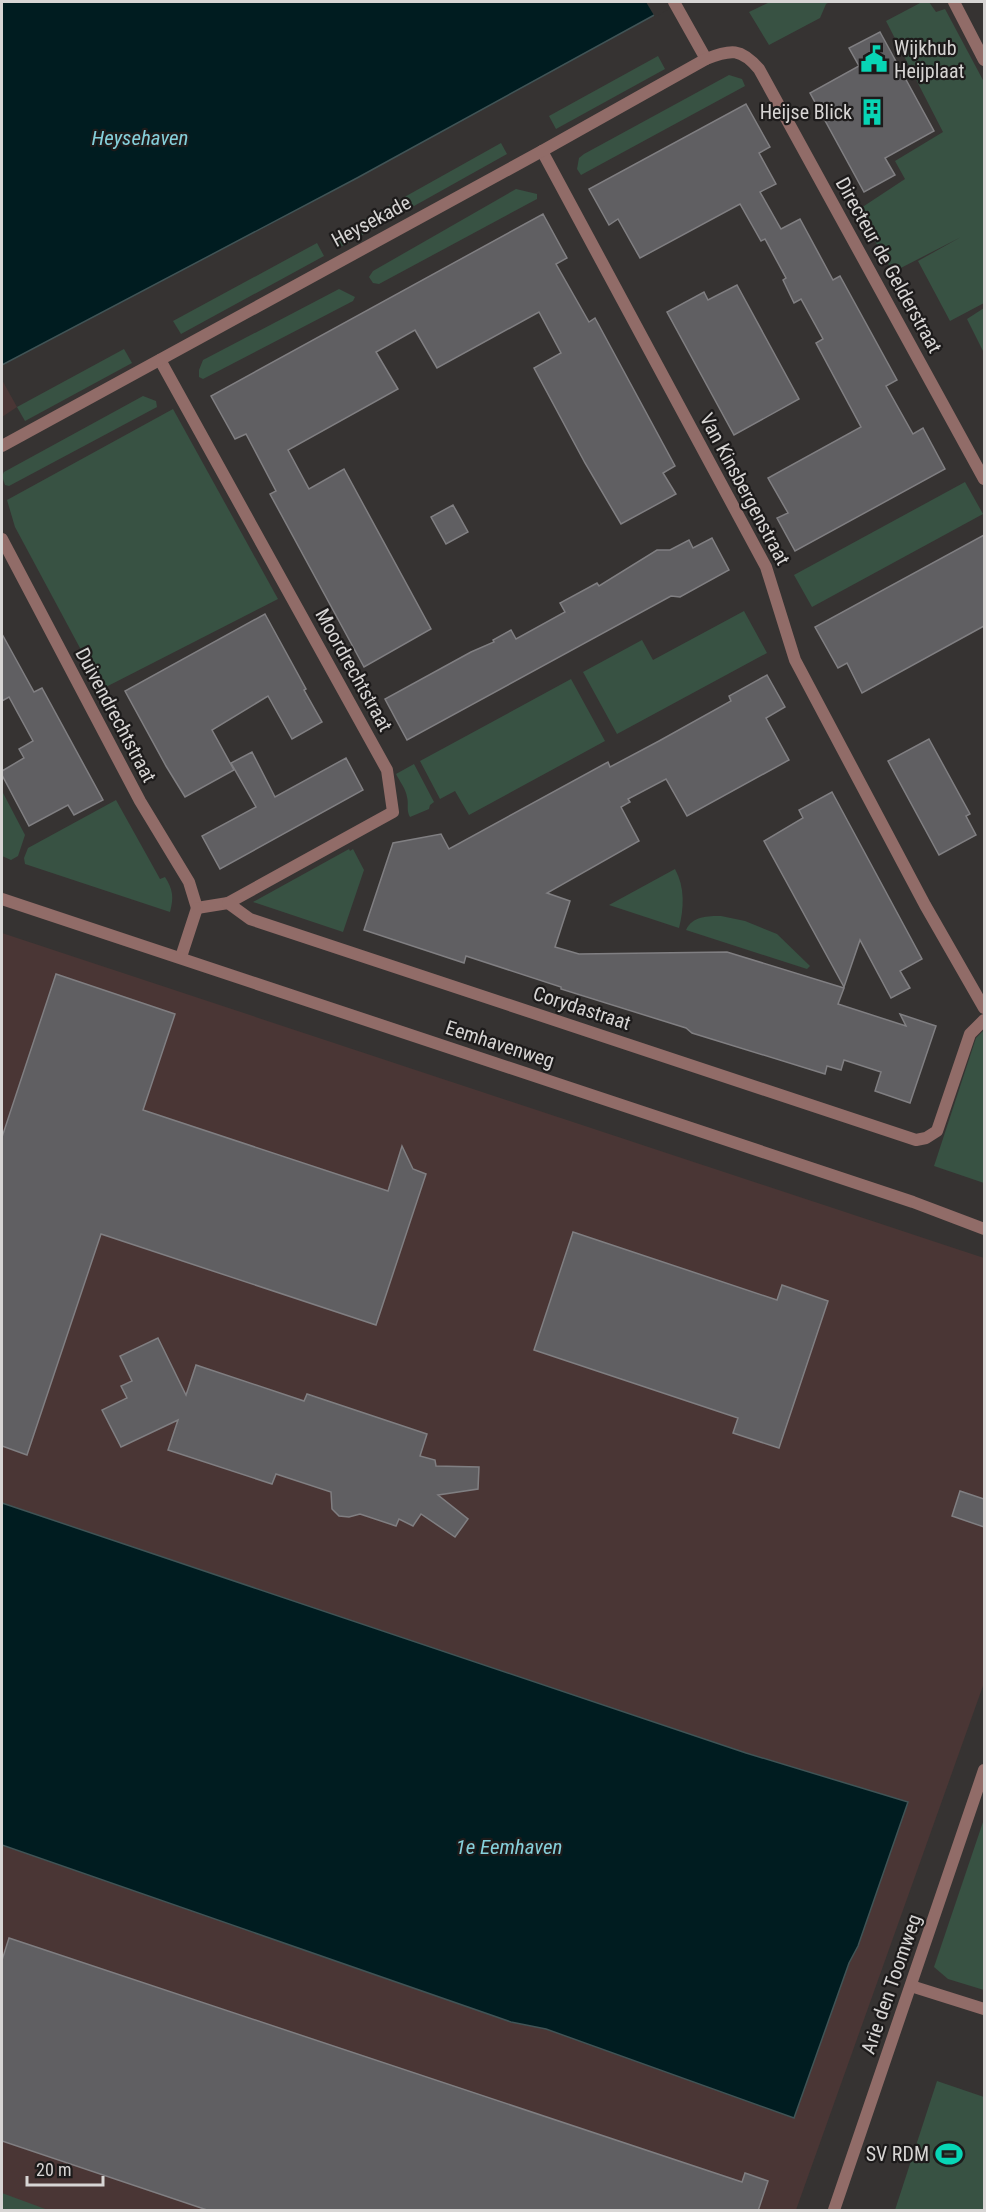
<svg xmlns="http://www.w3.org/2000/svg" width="986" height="2212" font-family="'Roboto Condensed',sans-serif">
<rect width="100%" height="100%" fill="#363332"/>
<g fill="#4a3635">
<polygon points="2,380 17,407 2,417"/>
<polygon points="2,933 984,1258 984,1683 796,2210 2,2210"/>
</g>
<g fill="#385243">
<polygon points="770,2 830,2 826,4 820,18 769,45 749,12"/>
<polygon points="922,2 929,2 936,12 945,9 984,82 984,303 950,321 918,261 961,237 893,272 861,217 861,208 905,179 895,161 943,132 886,21"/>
<polygon points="658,56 665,69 556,129 549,116"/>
<polygon points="729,75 742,79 745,86 581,175 577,169 579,158 584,154"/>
<polygon points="501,143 507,154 339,248 333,237"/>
<polygon points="516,189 537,194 537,199 379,284 373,283 369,277 373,271"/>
<polygon points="317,243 324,256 181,334 173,321"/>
<polygon points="339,289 355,297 353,301 203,379 199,377 199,370 203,360"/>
<polygon points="984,308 984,353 967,319"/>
<polygon points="124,349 132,363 25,421 17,407"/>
<polygon points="143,396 156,401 157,407 9,486 5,485 2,476 4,472"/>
<polygon points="173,409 278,599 102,689 15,527 7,500"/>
<polygon points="965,482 983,514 812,607 794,575"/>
<polygon points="744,611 767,653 617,734 583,672 642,640 653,660"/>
<polygon points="571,679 605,741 469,815 455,791 440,799 420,761"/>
<path d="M414,764L434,802L430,805L429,809L410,817C406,810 409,805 407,797C406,789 400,782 396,774Z"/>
<polygon points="2,791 25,835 18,856 11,860 2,856"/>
<path d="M116,800L160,879L165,877C173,890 174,897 170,912L25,864L24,858L28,848Z"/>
<polygon points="349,849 350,851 353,849 364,870 343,932 253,902"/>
<path d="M675,869C685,887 684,908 679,928L609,905Z"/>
<path d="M721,916L745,921L777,934L810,966L807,969L686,930C692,916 708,916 721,916Z"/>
<polygon points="984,1030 984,1183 934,1166 976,1038"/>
<polygon points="984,1819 984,1990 948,1979 934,1967"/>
<polygon points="937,2081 984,2097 984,2210 895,2210"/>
<polygon points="2,2193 48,2210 2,2210"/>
</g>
<g fill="#001c20" stroke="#405456" stroke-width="1.5">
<polygon points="2,2 678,2 357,178 2,365"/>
<polygon points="2,1503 746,1753 908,1802 858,1946 849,1963 794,2118 546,2029 511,2022 2,1845"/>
</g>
<polygon fill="#363332" points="646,2 681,2 655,17"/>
<g fill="#605f62" stroke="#807f82" stroke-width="1.5">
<polygon points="880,32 934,131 885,158 895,175 864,192 810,93 859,66 849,48"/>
<polygon points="746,104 770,147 759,153 776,184 760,192 781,229 800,219 833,280 840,276 897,380 886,386 913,434 923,428 945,469 795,551 777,518 788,513 768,478 861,427 816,343 823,339 801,299 794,303 783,280 786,278 765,239 761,241 740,204 640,258 618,219 609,225 589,189"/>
<polygon points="543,214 567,258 556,264 589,322 595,318 675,466 663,473 676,494 621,524 585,463 534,368 561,353 539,312 437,368 415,330 376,352 398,389 288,450 309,489 344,469 431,629 364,667 270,494 276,491 246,434 235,439 211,396"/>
<polygon points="737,285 799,399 734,435 667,312 704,292 708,300"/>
<polygon points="453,505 468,532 446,544 431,517"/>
<polygon points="984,535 984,626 862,693 847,663 838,668 815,627"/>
<polygon points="712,538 729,570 680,597 671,596 407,740 385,699 471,652 494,642 493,640 511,630 516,639 565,612 560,603 597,583 599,586 657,550 670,550 689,540 693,548"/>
<polygon points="265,614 306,689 304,690 322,722 292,739 268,696 212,730 234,770 185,797 166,766 125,691"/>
<polygon points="2,634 34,692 42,688 103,800 74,815 68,805 29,826 2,775 2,771 24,758 19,749 33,741 9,697 2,701"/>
<polygon points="767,675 785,707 766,718 789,760 687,816 666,779 628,799 630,802 621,807 639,841 547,893 570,901 555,947 579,954 727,952 844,988 838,1004 906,1026 900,1014 936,1026 910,1103 875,1091 881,1072 844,1060 841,1070 827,1066 825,1074 692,1033 686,1028 561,989 561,987 466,956 464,963 364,930 393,843 441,834 449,849 608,762 610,767 659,741 731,701 729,696"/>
<polygon points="929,739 970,814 966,816 976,835 939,855 888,761"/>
<polygon points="252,752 275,797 346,758 363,790 220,869 202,836 256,807 231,763"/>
<polygon points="832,792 922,959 900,971 910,988 891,998 860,940 844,987 764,841 803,818 799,810"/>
<polygon points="56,974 175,1014 143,1110 388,1191 402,1146 413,1169 426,1174 376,1325 101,1234 27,1455 2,1446 2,1137"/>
<polygon points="573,1232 777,1300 782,1285 828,1301 779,1448 733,1433 738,1418 534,1350"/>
<polygon points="158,1338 186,1395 196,1365 304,1401 307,1394 427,1434 420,1456 435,1460 436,1466 479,1467 478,1489 438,1495 468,1519 455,1537 421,1514 413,1526 399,1519 396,1526 360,1514 349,1517 339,1516 332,1509 331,1492 276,1474 272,1484 168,1450 178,1420 121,1447 102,1410 127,1398 121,1386 132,1381 120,1356"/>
<polygon points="960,1491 984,1499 984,1527 952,1516"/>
<polygon points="9,1938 742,2182 745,2173 768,2181 758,2211 210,2211 2,2141 2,1960"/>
</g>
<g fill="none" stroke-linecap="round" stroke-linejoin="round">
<g stroke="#916c68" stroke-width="12">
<polyline points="674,2 706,59"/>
<polyline points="954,2 984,60"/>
<polyline points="542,151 766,567 795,660 925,905 984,1008"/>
<polyline points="160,360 387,770 393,812 228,903 197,908"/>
<path d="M2,446L542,151L706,59C731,49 741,48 759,69L984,479"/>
<polyline points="2,539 140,801 189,882 197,908"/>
<polyline points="228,903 250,919 916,1140 926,1138 937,1131 970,1034 984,1020"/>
<polyline points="181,957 197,908"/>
<polyline points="911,1986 984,2009"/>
</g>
<g stroke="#916c68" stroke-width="12">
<polyline points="2,899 913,1202 984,1229"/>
<polyline points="834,2210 984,1770"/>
</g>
</g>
<defs>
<symbol id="civic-bare" viewBox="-9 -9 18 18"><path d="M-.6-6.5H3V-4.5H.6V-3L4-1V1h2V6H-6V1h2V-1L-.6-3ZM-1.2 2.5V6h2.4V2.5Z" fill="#08d5b5" stroke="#1d1b1b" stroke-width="2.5" paint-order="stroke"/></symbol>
<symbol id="building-bare" viewBox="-9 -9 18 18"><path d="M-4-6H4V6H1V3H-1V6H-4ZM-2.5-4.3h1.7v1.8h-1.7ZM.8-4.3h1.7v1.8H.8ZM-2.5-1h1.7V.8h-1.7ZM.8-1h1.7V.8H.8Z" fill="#08d5b5" stroke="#1d1b1b" stroke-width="2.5" paint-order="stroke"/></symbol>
<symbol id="stadium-bare" viewBox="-9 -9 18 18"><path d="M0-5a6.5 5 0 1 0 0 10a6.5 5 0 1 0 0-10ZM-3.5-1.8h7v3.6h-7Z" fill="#08d5b5" stroke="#1d1b1b" stroke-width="2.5" paint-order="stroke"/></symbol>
</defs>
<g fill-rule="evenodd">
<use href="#civic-bare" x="855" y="40" width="38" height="38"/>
<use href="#building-bare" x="853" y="93" width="38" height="38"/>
<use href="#stadium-bare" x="930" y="2135" width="38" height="38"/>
</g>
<g text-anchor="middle" stroke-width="4.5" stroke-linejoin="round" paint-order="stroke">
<g font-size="20" fill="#d7d5d4" stroke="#1d1b1b" text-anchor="end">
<text x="894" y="55" text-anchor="start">Wijkhub<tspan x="894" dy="23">Heijplaat</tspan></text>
<text x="852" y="119">Heijse Blick</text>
<text x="929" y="2161">SV RDM</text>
</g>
<g font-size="20" fill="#d7d5d4" stroke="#1d1b1b">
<text transform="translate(371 221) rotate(-28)" y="7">Heysekade</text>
<text transform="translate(889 265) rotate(61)" y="7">Directeur de Gelderstraat</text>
<text transform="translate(745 489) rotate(62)" y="7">Van Kinsbergenstraat</text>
<text transform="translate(354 670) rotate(61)" y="7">Moordrechtstraat</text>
<text transform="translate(116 715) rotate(62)" y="7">Duivendrechtstraat</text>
<text transform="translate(582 1008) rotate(18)" y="7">Corydastraat</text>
<text transform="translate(500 1044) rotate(18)" y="7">Eemhavenweg</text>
<text transform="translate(891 1984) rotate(-71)" y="7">Arie den Toomweg</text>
</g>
<g font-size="21" font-style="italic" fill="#85d0db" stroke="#1d1b1b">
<text x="140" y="145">Heysehaven</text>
<text x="509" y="1854">1e Eemhaven</text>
</g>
</g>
<rect width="986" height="2212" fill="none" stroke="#d7d5d4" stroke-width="6"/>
<path d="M27 2176v9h76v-9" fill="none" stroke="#d7d5d4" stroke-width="3"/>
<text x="36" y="2176" font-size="18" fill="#d7d5d4" stroke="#1d1b1b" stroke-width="4.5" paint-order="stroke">20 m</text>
</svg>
